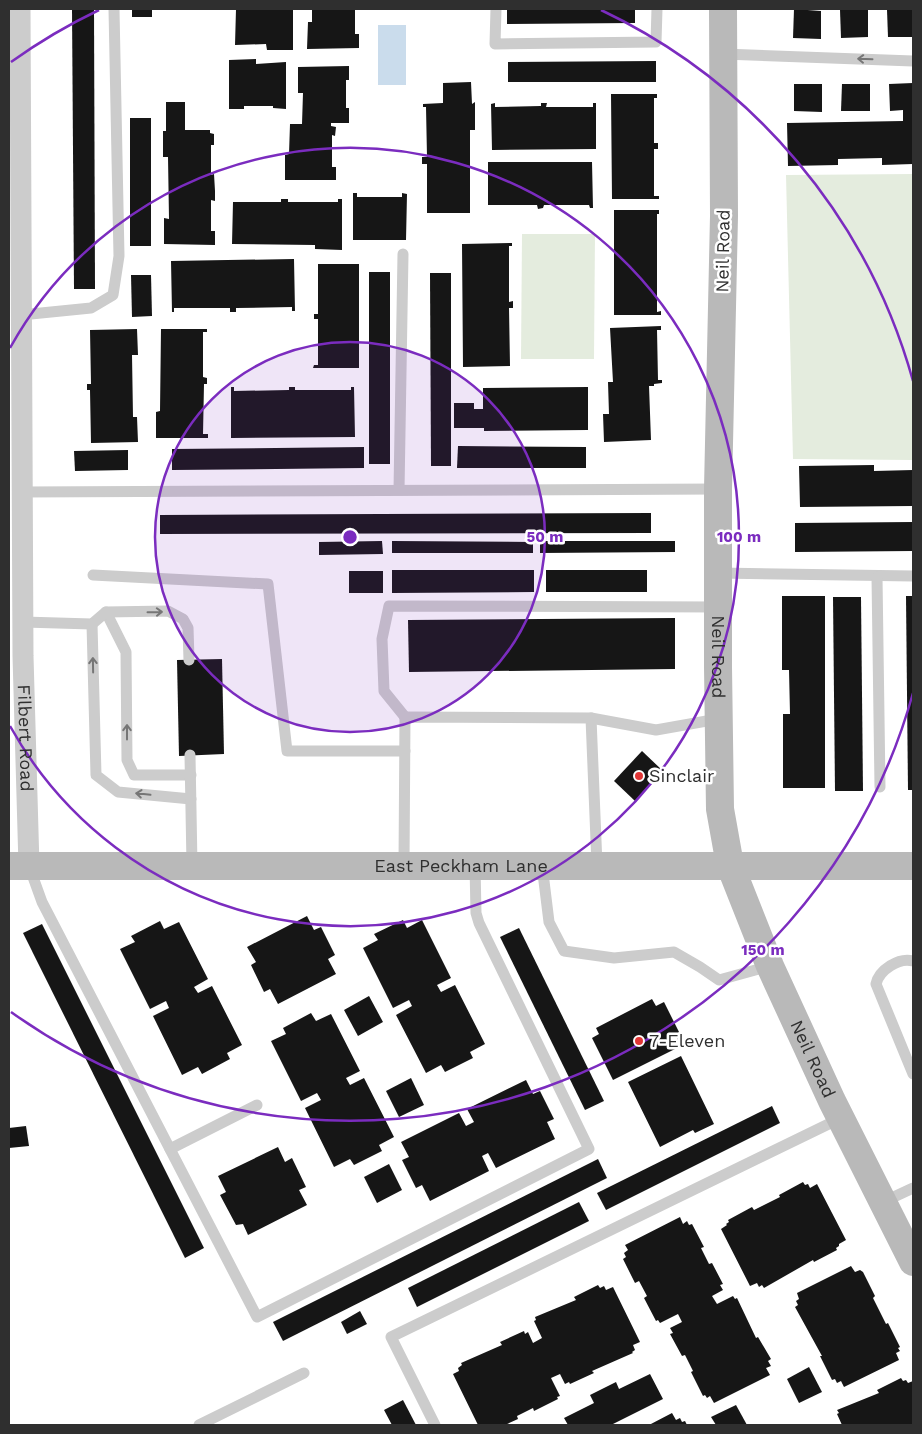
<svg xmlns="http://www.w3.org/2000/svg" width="922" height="1434" font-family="'Work Sans',sans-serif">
<rect width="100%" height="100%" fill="#fff"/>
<g fill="#e4ecde">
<polygon points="913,174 913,460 793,459 786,175"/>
<polygon points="522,234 595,234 594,359 521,359"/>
</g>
<rect fill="#cadcec" x="378" y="25" width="28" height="60"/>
<g fill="#161616">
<polygon points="72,9 94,9 95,289 74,289"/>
<rect x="132" y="9" width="20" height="8"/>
<polygon points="236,9 293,9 293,50 267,50 266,44 235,45"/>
<polygon points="312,9 355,9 355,34 359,34 359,48 307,49 308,22 312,22"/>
<polygon points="507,9 635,9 635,23 507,24"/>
<polygon points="794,9 821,11 821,39 793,38"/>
<polygon points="840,10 868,10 868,37 841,38"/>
<polygon points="887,10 913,10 913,37 888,37"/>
<polygon points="256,59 256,64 286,62 286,109 273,108 273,106 244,106 244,109 229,109 229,60"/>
<polygon points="656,61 656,82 508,82 508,62"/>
<polygon points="349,66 349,80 346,80 346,108 349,108 349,123 331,123 331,126 336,127 335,136 332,135 332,167 336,167 336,180 285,180 285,155 289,154 290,124 302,124 303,93 298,93 298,67"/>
<polygon points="471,82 472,104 475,102 475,130 470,130 470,213 427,213 427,164 422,164 422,157 427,157 426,107 423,107 423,104 443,103 443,83"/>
<polygon points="913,83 913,164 882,165 882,158 838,159 838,165 788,166 787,123 903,121 903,110 890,111 889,84"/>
<polygon points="794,84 822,84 822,112 794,111"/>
<polygon points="842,84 870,84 870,111 841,111"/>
<polygon points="611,94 657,94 657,98 654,98 654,143 658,143 658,149 654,149 654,196 659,196 659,199 612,199"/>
<polygon points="166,102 185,102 185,130 210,130 210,133 214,134 214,145 211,145 211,175 214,174 215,191 215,201 211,200 211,231 215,231 215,245 164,244 164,218 169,219 168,157 163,157 163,131 166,131"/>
<polygon points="495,103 495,107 541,106 541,103 547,103 546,107 593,107 593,103 596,103 596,149 492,150 491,104"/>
<rect x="130" y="118" width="21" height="128"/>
<polygon points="488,162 592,162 593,208 590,208 589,205 544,205 543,208 538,209 537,205 488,205"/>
<polygon points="353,193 357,193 357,197 402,197 402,193 407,194 406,240 353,240"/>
<polygon points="281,199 288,199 288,202 338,202 338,199 342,199 342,250 315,249 315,245 232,244 233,202 281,202"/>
<polygon points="614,210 659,210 659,214 657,214 657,312 661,311 661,315 614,315"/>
<polygon points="512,243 512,246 509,246 509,302 513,301 513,308 509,308 510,366 463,367 462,244"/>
<polygon points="294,259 295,311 292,311 292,307 236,308 236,312 230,312 230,308 174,308 174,312 172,312 171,261"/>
<polygon points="318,264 359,264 359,368 313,368 314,365 318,365 318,319 314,319 314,314 318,314"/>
<rect x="369" y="272" width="21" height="192"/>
<polygon points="430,273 451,273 451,466 431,466"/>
<polygon points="131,275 151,275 152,316 132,317"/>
<polygon points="661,326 661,330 657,330 658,380 662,380 662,383 654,384 654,386 649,386 651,440 604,442 603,414 609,414 608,382 613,382 610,328"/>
<polygon points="137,329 138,355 132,355 133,417 137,417 138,442 91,443 90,390 87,390 87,384 91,384 90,330"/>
<polygon points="161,329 207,329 207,332 203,332 203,377 207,378 207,384 204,384 203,434 208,434 208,438 156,438 156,412 160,411"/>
<polygon points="231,387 234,387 234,391 289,390 289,387 295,387 295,390 351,390 351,387 354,387 355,437 231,438"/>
<polygon points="588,387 588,430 484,431 484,428 454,428 454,403 474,403 474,409 483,409 483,388"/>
<polygon points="458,446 586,447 586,468 457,468"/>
<polygon points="364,447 364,468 172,470 172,449"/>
<polygon points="128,450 128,470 75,471 74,451"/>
<polygon points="874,465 874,471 913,470 913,506 800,507 799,466"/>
<polygon points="651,513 651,533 160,534 160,515"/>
<polygon points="913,522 913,551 795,552 795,523"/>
<polygon points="382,541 383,554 319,555 319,542"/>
<polygon points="392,541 533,542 533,553 392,553"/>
<polygon points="540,541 675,541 675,552 540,553"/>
<polygon points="392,570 534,570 534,592 392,593"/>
<rect x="546" y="570" width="101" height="22"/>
<rect x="349" y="571" width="34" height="22"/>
<polygon points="782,596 825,596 825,788 783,788 783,714 790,714 789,670 782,670"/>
<polygon points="906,596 913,596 913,790 908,790"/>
<polygon points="833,597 861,597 863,791 835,791"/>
<polygon points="675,618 675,669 409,672 408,620"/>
<polygon points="222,659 224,754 179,756 177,660"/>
<polygon points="642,751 663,771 635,801 614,781"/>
<polygon points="307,916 314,930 321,927 335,955 328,959 336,974 278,1004 270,989 264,992 251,965 256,962 247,947"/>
<polygon points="403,920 407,928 422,920 451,978 437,985 441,992 455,985 485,1044 470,1052 473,1058 445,1072 441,1065 426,1073 396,1015 412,1006 409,1000 393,1008 363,948 378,940 374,934"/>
<polygon points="160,921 164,929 179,922 208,979 194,987 198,993 212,986 242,1045 227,1053 230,1059 202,1074 198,1067 182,1075 153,1016 169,1008 166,1001 150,1009 120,949 135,942 131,936"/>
<polygon points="42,924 204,1248 185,1258 23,933"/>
<polygon points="519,928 604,1101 585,1110 500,937"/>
<polygon points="369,996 383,1022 358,1036 344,1010"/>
<polygon points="652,999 656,1006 664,1002 685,1044 613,1080 592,1038 599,1034 596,1028"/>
<polygon points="311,1013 316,1021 331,1014 360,1071 346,1078 350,1085 364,1078 394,1137 379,1145 382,1151 354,1165 350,1159 334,1167 305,1108 321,1100 317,1093 301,1101 271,1041 286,1034 283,1028"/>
<polygon points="681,1056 714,1124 695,1133 693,1130 660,1147 628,1082"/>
<polygon points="411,1078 424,1105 399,1117 386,1091"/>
<polygon points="526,1080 533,1094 540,1091 554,1119 547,1122 555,1139 496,1168 488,1153 482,1156 489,1171 430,1201 422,1185 416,1188 402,1160 409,1157 401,1142 459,1113 466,1126 474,1122 467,1109"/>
<polygon points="772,1106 780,1123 606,1210 597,1193"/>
<polygon points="26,1126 29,1146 9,1148 9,1128"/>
<polygon points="278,1147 285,1162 292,1158 306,1187 299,1190 307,1205 248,1235 243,1224 236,1225 220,1195 226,1192 218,1176"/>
<polygon points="598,1159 607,1178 283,1341 273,1322"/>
<polygon points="389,1164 402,1190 377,1203 364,1177"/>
<polygon points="803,1182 805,1185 808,1184 810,1188 817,1184 846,1240 839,1244 839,1246 836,1248 837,1250 814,1262 813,1260 764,1288 762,1285 759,1287 757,1283 750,1286 721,1229 727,1225 726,1224 729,1222 728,1220 752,1207 754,1210 780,1197 779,1195"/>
<polygon points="579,1202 589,1221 417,1307 408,1288"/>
<polygon points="680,1217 683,1224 687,1221 689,1225 692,1224 704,1247 701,1248 709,1264 712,1263 723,1284 720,1285 723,1290 712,1296 717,1304 733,1296 735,1299 737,1298 756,1338 758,1337 771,1359 768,1361 771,1366 766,1368 770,1375 714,1403 710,1396 707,1398 705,1395 703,1396 691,1372 693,1371 685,1355 682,1356 670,1334 673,1333 670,1328 682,1322 678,1314 660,1323 658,1320 656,1321 644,1298 647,1296 639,1281 635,1283 623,1259 626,1257 624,1253 628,1250 625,1245"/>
<polygon points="851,1266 855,1272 860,1270 863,1272 875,1296 873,1298 886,1324 888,1323 900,1347 898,1348 900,1351 896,1353 899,1360 844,1387 841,1381 837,1383 835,1379 832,1380 820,1356 822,1356 795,1307 798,1305 796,1301 799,1299 797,1293"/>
<polygon points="598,1285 600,1288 604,1286 606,1290 613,1287 640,1342 633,1345 635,1350 632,1352 633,1353 592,1371 594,1373 570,1384 569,1382 565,1384 560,1374 551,1378 560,1396 557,1397 558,1399 534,1411 533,1408 517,1416 518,1419 505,1425 497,1424 478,1425 453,1374 459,1371 458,1368 462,1365 461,1363 502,1345 500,1342 524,1331 525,1334 528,1332 533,1343 542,1338 534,1321 536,1320 535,1317 576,1300 574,1297"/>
<polygon points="360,1311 367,1324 347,1334 341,1322"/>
<polygon points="809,1367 822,1392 799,1403 787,1379"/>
<polygon points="650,1374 663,1399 611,1425 568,1425 564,1418 594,1403 590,1395 616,1382 619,1389"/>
<polygon points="901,1378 903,1381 906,1380 908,1383 913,1381 913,1425 842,1425 837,1414 839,1413 837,1410 879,1393 877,1390"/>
<polygon points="403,1400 416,1425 392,1425 384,1410"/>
<polygon points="736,1405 747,1425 716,1425 711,1417"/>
<polygon points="672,1413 676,1420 680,1418 682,1422 685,1421 687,1425 649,1425"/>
</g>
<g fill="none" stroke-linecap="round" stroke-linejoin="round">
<g stroke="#ccc" stroke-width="11">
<polyline points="496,9 495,44 656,42 657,9"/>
<polyline points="723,54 913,61"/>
<polyline points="21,315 91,308 113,295 119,256 114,9"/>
<polyline points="399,490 403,254"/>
<polyline points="23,492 718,489"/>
<polyline points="718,573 913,576"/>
<polyline points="93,575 268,584 287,751 405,751"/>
<polyline points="877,577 880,787"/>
<polyline points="106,612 126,652 127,760 134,775 191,775"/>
<polyline points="23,622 92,624 106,612 168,611 183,619 188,628 189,660"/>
<polyline points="92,624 96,775 118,792 191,799"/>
<polyline points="405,717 384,691 382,639 389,606 718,607"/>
<polyline points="591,718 597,865"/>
<polyline points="190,755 192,865"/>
<polyline points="404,865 405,717 591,718 656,730 718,719"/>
<polyline points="542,865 549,922 564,951 614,958 674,952 700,967 719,980 770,966"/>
<polyline points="29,866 42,902 257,1317 589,1149 479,923 476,913 475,866"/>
<path d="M913,961C899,957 879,970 876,984L913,1074"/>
<polyline points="170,1149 257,1105"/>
<polyline points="883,1202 913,1188"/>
<polyline points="199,1425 304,1373"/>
<polyline points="435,1425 391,1337 841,1118"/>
</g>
<path stroke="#ccc" stroke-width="21" id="s1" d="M20,9L23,656L29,866"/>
<g stroke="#b9b9b9" stroke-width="28">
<path id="s2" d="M723,9L724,216L718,489V667L720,809L730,865L770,966L832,1101L913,1262"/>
<path id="s3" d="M9,866H913"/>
</g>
</g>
<defs><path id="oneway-shaft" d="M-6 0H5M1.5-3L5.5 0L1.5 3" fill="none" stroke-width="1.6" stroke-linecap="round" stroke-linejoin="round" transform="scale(1.25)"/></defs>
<g stroke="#767676">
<use href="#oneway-shaft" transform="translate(865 59) rotate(-178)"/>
<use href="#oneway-shaft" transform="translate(155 612) rotate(-1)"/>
<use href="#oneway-shaft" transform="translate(93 665) rotate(-91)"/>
<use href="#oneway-shaft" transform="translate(127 732) rotate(-90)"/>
<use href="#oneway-shaft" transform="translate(143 794) rotate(-174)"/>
</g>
<circle cx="350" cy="537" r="195" fill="#7b2cbf" fill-opacity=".12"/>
<g fill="none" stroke="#7b2cbf" stroke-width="2.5">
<circle cx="350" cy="537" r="195"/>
<path d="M10 348A389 389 0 1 1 10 726"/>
<path d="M913 693A584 584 0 0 1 11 1012M11 62A584 584 0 0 1 99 10M601 10A584 584 0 0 1 913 381"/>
</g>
<g fill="#e23636" stroke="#fff" stroke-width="2">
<circle cx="639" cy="776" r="5"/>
<circle cx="639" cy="1041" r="5"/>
</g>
<g text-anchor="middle" stroke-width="5" stroke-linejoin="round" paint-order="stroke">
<g font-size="18" fill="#2f2f2f" stroke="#fff">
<text transform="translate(723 251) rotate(-89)" y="6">Neil Road</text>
<text dy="6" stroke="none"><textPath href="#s2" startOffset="648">Neil Road</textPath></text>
<text dy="6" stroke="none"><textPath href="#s1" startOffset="729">Filbert Road</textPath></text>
<text dy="6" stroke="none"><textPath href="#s3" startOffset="452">East Peckham Lane</textPath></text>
<text dy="6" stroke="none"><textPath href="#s2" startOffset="1068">Neil Road</textPath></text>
</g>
<g font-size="18" fill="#2f2f2f" stroke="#fff" text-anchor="start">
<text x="649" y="782">Sinclair</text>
<text x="649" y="1047">7-Eleven</text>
</g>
</g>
<circle cx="350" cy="537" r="8" fill="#7b2cbf" stroke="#fff" stroke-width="2.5"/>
<g font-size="15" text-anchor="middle" font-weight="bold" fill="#7b2cbf" stroke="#fff" stroke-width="5" stroke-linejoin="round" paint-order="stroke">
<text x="545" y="542">50 m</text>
<text x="739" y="542">100 m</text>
<text x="763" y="955">150 m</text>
</g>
<rect width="922" height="1434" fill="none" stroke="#2f2f2f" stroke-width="20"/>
</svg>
